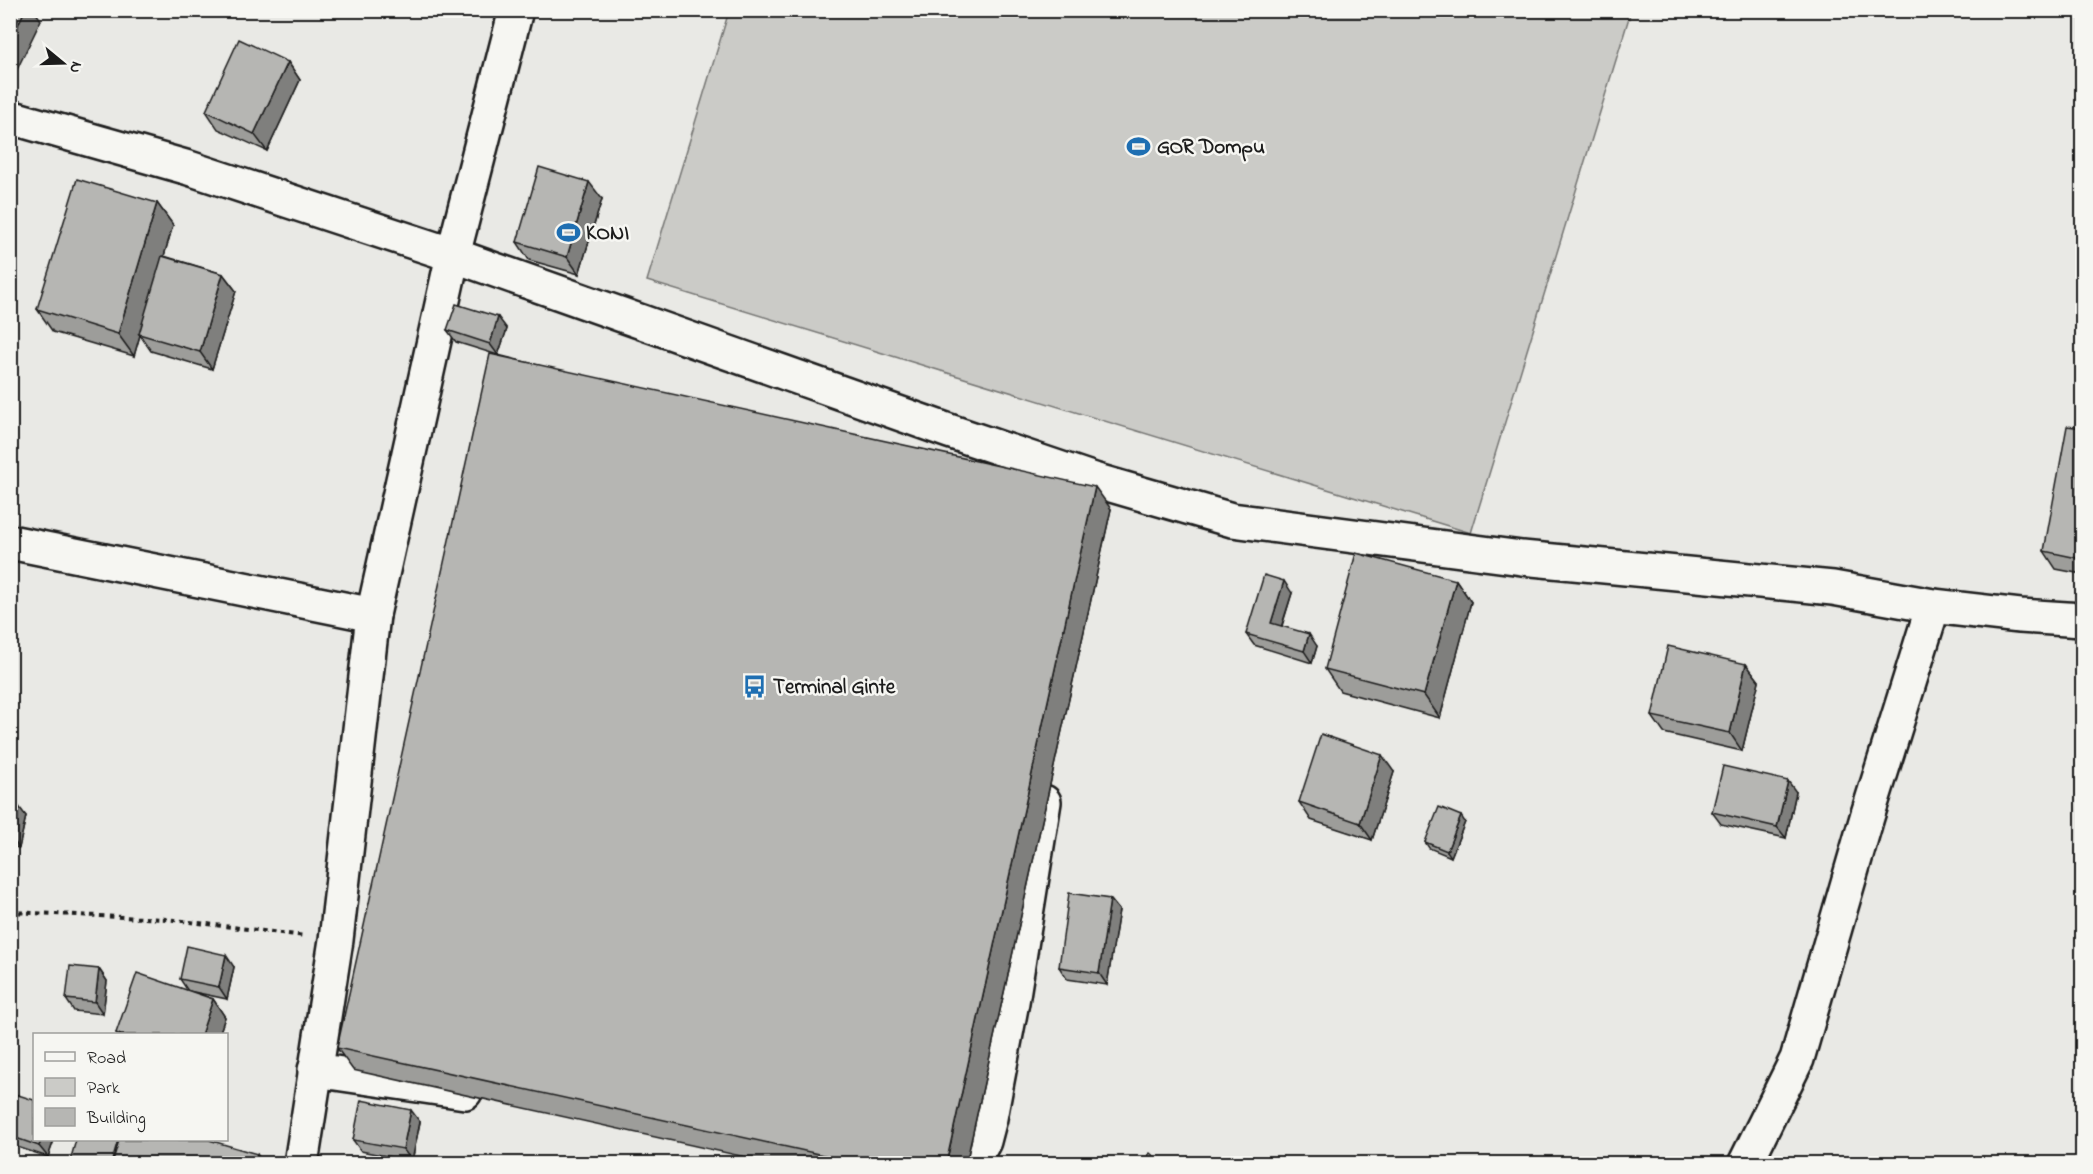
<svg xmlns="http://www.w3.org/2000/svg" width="2093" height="1174" font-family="'Indie Flower',sans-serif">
<rect width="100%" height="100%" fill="#e9e9e5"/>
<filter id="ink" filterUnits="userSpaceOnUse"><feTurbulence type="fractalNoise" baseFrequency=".0167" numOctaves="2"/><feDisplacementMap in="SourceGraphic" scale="12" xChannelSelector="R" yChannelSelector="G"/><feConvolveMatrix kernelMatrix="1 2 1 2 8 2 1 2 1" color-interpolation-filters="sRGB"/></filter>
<g filter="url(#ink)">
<polygon fill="#cbcbc7" stroke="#747472" stroke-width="1.5" points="729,11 1631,11 1471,533 647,281"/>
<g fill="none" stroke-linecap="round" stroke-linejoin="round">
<defs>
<g id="minor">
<polyline points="453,255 949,431 1094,480 1232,520 1522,558 1833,588 1933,606 2020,616 2082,620"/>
<polyline points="10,542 373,615"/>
<polyline points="315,1070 465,1092"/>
<polyline points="969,1164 976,1156 984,1141 990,1118 1012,1002 1044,802"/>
<polyline points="1745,1164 1797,1059 1867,817 1933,606"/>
</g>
<polyline id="major" points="10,117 189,168 453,255"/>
<polyline id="highway" points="301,1164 336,940 373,615 453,255 516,10"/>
</defs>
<use href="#minor" stroke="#1c1c1c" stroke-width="38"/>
<use href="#major" stroke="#1c1c1c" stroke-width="38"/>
<use href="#highway" stroke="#1c1c1c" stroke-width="38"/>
<polyline stroke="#1c1c1c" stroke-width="4" stroke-dasharray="4.5 4.5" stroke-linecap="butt" points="10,912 166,919 305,936"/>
<use href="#minor" stroke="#f6f6f2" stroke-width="33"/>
<use href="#major" stroke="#f6f6f2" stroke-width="33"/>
<use href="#highway" stroke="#f6f6f2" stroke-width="33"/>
</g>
<g fill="#9d9d9a" stroke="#1c1c1c" stroke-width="1.5">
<polygon points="288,62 300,80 267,151 218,129 206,111"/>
<polygon points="602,199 579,274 529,260 517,242"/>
<polygon points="157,203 173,225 164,256 223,274 236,291 212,369 151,351 140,335 134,356 53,332 37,309"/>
<polygon points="507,329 498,355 1111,509 966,1164 777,1164 353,1070 337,1048 498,355 456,342 447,330"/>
<polygon points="2082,428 2082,574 2056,569 2044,551"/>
<polygon points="1456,580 1471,602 1440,718 1340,691 1325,669"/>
<polygon points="1292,593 1282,626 1317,646 1312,663 1254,645 1246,634"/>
<polygon points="1746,664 1759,681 1742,751 1664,733 1652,716"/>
<polygon points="1394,772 1372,840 1311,820 1299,802"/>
<polygon points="1796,792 1786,838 1721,824 1712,812"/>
<polygon points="10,802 26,816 19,848 10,846"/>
<polygon points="1465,822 1451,857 1429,848 1425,842"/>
<polygon points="1110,899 1119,910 1107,985 1067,979 1059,967"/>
<polygon points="234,967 227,999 189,991 213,999 225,1017 219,1035 118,1035 116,1033 188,991 180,979"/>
<polygon points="99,969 107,981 103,1014 74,1011 66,999"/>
<polygon points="10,1108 54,1140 48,1157 11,1145"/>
<polygon points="420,1122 412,1161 361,1151 353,1140"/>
</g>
<g fill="#7f7f7d" stroke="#1c1c1c" stroke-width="1.5">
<polygon points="25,10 34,10 41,20 10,84 10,41"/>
<polygon points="288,62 300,80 267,151 254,134"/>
<polygon points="589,182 602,199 579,274 567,257"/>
<polygon points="157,203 173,225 141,334 139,334 140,335 134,356 118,334"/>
<polygon points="223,274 236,291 212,369 200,352"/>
<polygon points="498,317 507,329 498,355 490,344"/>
<polygon points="1095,487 1111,509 966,1164 946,1164"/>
<polygon points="1456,580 1471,602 1440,718 1424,695"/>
<polygon points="1284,581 1292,593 1279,634 1271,623"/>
<polygon points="1309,634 1317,646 1312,663 1304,651"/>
<polygon points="1746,664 1759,681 1742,751 1730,733"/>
<polygon points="1382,755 1394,772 1372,840 1360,823"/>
<polygon points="1788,781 1796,792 1786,838 1777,827"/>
<polygon points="17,804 26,816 19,848 10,836"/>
<polygon points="1461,816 1465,822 1451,857 1447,851"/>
<polygon points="1110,899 1119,910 1107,985 1099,973"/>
<polygon points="226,955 234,967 227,999 219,987"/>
<polygon points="99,969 107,981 103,1014 95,1002"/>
<polygon points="213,999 225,1017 219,1035 201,1035"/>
<polygon points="411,1110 420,1122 412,1161 403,1149"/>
<polygon points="41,1140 54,1140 48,1157 39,1146"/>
<polygon points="257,1154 264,1164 254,1164"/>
</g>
<g fill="#b6b6b3" stroke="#1c1c1c" stroke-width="1.5">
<polygon points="10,10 25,10 10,41"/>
<polygon points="239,39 288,62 254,134 206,111"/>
<polygon points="539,167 589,182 567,257 517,242"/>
<polygon points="77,179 157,203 118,334 37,309"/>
<polygon points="162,256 223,274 200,352 139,334"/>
<polygon points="456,304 498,317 490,344 447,330"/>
<polygon points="490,354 1095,487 946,1164 864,1164 337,1048"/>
<polygon points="2067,426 2082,428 2082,559 2044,551"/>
<polygon points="1356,553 1456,580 1424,695 1325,669"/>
<polygon points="1264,575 1284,581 1271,623 1309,634 1304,651 1246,634"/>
<polygon points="1668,646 1746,664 1730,733 1652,716"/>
<polygon points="1321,734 1382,755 1360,823 1299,802"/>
<polygon points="1723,766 1788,781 1777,827 1712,812"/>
<polygon points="10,802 17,804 10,835"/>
<polygon points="1439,807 1461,816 1447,851 1425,842"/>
<polygon points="1069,893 1110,899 1099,973 1059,967"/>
<polygon points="187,946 226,955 219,987 180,979"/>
<polygon points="70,966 99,969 95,1002 66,999"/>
<polygon points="137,973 213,999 201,1035 121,1035 116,1033"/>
<polygon points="15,1094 34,1100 34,1140 41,1140 39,1146 10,1136 10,1108"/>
<polygon points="361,1100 411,1110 403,1149 353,1140"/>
<polygon points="76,1140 118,1140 111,1164 78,1164 70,1161"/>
<polygon points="119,1140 209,1140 257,1154 254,1164 112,1164"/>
<polygon points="1150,1153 1163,1164 1142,1164"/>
</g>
</g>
<defs>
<symbol id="stadium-bare" viewBox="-9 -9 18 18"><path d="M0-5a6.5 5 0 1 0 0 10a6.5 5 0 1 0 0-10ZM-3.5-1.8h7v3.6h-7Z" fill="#1f6fb2" stroke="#f6f6f2" stroke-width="2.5" paint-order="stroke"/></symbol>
<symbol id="bus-bare" viewBox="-9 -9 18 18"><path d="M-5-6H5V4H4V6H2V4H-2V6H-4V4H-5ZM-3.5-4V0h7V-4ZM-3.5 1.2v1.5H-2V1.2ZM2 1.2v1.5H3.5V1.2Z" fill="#1f6fb2" stroke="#f6f6f2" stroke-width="2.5" paint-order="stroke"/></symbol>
</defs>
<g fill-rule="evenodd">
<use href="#stadium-bare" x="1122" y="130" width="33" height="33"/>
<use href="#stadium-bare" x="552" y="216" width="33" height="33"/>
<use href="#bus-bare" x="738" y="670" width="33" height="33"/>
</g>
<g text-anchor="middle" stroke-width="5" stroke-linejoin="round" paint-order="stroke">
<g font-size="21" font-weight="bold" fill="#1c1c1c" stroke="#f6f6f2" text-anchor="start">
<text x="1157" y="153">GOR Dompu</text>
<text x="586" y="239">KONI</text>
<text x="773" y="693">Terminal Ginte</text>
</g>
</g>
<rect width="2093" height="1174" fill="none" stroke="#f6f6f2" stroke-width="36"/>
<rect x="18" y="18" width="2057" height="1138" fill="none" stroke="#1c1c1c" stroke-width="2" filter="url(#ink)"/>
<rect x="33" y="1033" width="195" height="108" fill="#f6f6f2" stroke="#9f9f9c" stroke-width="1.5"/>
<rect x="45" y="1052" width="30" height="9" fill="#f6f6f2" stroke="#9f9f9c" stroke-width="1.5"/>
<text x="87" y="1063" font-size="18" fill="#1c1c1c">Road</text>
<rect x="45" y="1078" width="30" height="18" fill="#cbcbc7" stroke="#9f9f9c" stroke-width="1.5"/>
<text x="87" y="1093" font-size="18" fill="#1c1c1c">Park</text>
<rect x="45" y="1108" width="30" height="18" fill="#b6b6b3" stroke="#9f9f9c" stroke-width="1.5"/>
<text x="87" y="1123" font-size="18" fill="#1c1c1c">Building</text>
<g transform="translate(63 63) rotate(109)" stroke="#f6f6f2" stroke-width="4.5" paint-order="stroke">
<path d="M0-4.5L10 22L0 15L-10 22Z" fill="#1c1c1c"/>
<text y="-9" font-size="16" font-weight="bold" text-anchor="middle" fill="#1c1c1c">N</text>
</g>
</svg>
